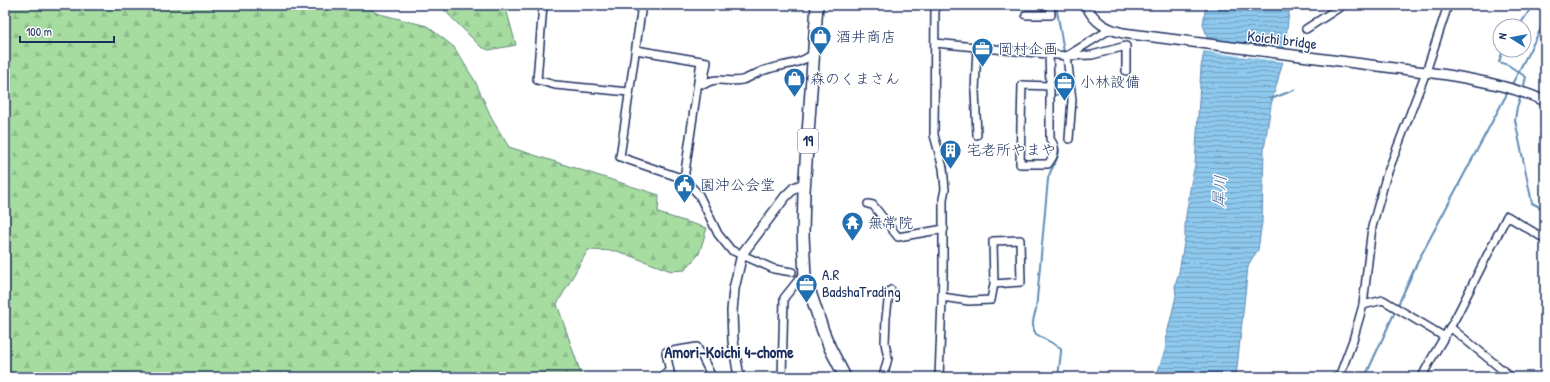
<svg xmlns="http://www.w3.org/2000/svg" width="1550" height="382" font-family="'Patrick Hand','Klee One',sans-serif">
<defs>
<pattern id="forest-firs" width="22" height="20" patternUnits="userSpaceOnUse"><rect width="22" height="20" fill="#a6dca0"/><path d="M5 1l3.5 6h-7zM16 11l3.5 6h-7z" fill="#8ebd8c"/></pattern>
<pattern id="water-rules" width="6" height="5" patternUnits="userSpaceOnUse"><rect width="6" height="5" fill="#8ec8ed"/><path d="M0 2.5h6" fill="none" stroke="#73a3c3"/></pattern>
</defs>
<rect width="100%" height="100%" fill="#fff"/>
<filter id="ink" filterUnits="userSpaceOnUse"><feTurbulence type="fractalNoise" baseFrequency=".025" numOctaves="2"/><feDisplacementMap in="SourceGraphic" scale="8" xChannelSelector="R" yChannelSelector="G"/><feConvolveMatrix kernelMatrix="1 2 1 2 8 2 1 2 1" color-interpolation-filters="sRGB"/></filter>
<g filter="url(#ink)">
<g fill="url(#forest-firs)" stroke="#60867f">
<polygon points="5,5 367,5 376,13 427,26 454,47 475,81 493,121 509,147 659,195 658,213 707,228 699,254 685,270 671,271 617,251 588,250 557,304 582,377 5,377"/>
<polygon points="439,5 505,5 516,45 489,50 481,47"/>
</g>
<polygon fill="url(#water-rules)" stroke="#608bb4" points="1206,5 1290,5 1283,61 1271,105 1264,150 1262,222 1258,250 1251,260 1248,267 1236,377 1156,377 1165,350 1167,334 1176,296 1175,286 1179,272 1185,237 1185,222 1191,183 1195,165 1201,67 1207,37 1203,24"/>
<polygon fill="#fff" points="1204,41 1287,52 1285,62 1202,51"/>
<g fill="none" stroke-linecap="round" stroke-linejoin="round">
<g stroke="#608bb4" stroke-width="2">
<polyline points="1056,5 1064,52"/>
<polyline points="1519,26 1533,5"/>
<polyline points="1503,50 1499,62 1508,65 1526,77 1523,89"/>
<polyline points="1511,86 1545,21"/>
<polyline points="1521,95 1517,107 1515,120 1532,203 1545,210"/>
<polyline points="1271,99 1294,90"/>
<polyline points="1053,117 1054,95 1063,94 1067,83"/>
<path d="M1056,143C1065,154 1050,167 1048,179L1036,310C1033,319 1031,327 1036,334L1061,348V352L1058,377"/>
<polyline points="1365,377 1419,259 1509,90"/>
</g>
<defs>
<g id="minor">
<polyline points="543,5 537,80 555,85 629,92"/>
<polyline points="642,5 620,157 684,179 699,195 718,234 731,250 774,269 792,272"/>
<polyline points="935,5 934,135 943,168 945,189 943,199 943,274 939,377"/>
<polyline points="1026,15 1051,15 1050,5"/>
<polyline points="1306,29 1343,5"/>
<polyline points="935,43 1067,56 1109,30"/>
<polyline points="977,47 975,91 977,135"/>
<polyline points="636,50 701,61 684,179"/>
<path d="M1049,54L1050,86V139C1057,148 1055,155 1048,164H1020L1022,85L1050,86"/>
<path d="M701,61L707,62L703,84H705C715,76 730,83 742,80C750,78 757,72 765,70C783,64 795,66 812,55"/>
<polyline points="1069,139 1072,100 1067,56 1092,55 1126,46 1126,71"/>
<polyline points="868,204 873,205 898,237 944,229"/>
<polyline points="942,297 969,301 991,300 994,284 993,241 1020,240 1021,282 994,284"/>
<polyline points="1363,305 1383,300 1443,336"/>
<polyline points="1450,327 1511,377"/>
<polyline points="661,377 669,370"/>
<polyline points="671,377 666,352 697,347 712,377"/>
<polyline points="782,377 784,298 800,278 805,277"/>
<polyline points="883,377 888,358 885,343 886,318 889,293 891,290"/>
<polyline points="1339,377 1353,340 1363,305 1372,227 1386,177 1426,72 1448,5"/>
<path d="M1422,377C1432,355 1446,336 1457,315C1474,282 1490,249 1507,216L1545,239"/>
</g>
<g id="secondary">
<path d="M1086,5C1094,22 1106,29 1123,33L1448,75C1482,81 1514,87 1545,101"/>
<polyline points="739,377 733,341 732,311 734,289 742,254 785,197 794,188 804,184"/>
</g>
<polyline id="trunk" points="817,5 804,191 803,235 805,277 823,331 830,348 845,377"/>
</defs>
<use href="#minor" stroke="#1b2f5e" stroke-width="10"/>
<use href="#secondary" stroke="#1b2f5e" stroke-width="12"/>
<use href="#trunk" stroke="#1b2f5e" stroke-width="14"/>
<use href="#minor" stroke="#fff" stroke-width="7"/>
<use href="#secondary" stroke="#fff" stroke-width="9"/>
<use href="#trunk" stroke="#fff" stroke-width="11"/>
</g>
</g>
<defs>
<symbol id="shop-pin" viewBox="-11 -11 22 30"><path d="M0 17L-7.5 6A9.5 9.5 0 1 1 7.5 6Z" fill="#1f6fb2" stroke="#fff"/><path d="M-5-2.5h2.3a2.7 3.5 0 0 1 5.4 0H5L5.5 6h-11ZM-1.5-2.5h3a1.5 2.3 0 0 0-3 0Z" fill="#fff"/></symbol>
<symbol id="office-pin" viewBox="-11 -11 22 30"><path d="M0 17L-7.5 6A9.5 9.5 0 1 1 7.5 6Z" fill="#1f6fb2" stroke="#fff"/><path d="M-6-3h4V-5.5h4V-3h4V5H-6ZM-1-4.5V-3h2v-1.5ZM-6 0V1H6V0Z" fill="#fff"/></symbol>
<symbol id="building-pin" viewBox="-11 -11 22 30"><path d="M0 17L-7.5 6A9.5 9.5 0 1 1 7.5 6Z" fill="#1f6fb2" stroke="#fff"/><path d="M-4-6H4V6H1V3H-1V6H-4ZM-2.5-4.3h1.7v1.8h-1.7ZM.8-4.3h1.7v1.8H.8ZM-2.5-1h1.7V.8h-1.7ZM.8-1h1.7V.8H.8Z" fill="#fff"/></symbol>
<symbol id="civic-pin" viewBox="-11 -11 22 30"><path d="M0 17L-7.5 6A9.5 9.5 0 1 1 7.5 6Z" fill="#1f6fb2" stroke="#fff"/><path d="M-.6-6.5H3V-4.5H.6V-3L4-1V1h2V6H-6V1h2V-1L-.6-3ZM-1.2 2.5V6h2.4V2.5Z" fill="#fff"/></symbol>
<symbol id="temple-pin" viewBox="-11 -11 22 30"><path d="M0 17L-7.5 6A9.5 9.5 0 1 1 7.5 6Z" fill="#1f6fb2" stroke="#fff"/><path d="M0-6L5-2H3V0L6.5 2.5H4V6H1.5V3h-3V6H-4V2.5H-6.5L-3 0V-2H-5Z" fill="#fff"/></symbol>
</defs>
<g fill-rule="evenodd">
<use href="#shop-pin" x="808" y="24" width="25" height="34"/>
<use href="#office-pin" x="970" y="36" width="25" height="34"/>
<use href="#shop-pin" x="782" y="66" width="25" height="34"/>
<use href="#office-pin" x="1052" y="70" width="25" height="34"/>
<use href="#building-pin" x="938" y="138" width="25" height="34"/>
<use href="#civic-pin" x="672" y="172" width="25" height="34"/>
<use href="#temple-pin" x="840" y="210" width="25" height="34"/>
<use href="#office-pin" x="794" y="272" width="25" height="34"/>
</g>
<g text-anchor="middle" stroke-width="3" stroke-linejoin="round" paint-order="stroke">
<rect fill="#fff" stroke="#5f6d8e" stroke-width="1" x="798" y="129" width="20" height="24" rx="3"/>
<g font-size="14" font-weight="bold" fill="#1b2f5e">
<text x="808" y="146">19</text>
</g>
<g font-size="15" fill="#1b2f5e" stroke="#fff" text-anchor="start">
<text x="836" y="42">酒井商店</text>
<text x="998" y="54">岡村企画</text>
<text x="810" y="84">森のくまさん</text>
<text x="1080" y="87">小林設備</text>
<text x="966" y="155">宅老所やまや</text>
<text x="700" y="190">園沖公会堂</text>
<text x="868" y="228">無常院</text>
<text x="822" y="280">A.R<tspan x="822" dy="17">BadshaTrading</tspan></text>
</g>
<g font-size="15" fill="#1b2f5e" stroke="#fff">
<text transform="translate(1282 40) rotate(7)" y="5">Koichi bridge</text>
</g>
<g font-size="16" font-style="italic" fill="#3e5d89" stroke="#fff">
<text transform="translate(1219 191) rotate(-86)" y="6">犀川</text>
</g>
<g font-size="16" font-weight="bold" fill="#1b2f5e" stroke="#fff">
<text x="729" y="358">Amori-Koichi 4-chome</text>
</g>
</g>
<rect width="1550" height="382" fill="none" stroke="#fff" stroke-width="20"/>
<rect x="10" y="10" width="1530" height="362" fill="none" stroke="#1b2f5e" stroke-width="1.5" filter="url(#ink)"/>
<g transform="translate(1512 38) rotate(281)"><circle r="19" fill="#ffffff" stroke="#a4acbf"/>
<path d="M0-3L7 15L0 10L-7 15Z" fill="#1f6fb2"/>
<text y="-6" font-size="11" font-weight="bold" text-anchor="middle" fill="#1b2f5e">N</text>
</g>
<path d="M20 36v6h94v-6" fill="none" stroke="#1b2f5e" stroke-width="2"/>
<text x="26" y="36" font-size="12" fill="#1b2f5e" stroke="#ffffff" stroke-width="3" paint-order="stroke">100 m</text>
</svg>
